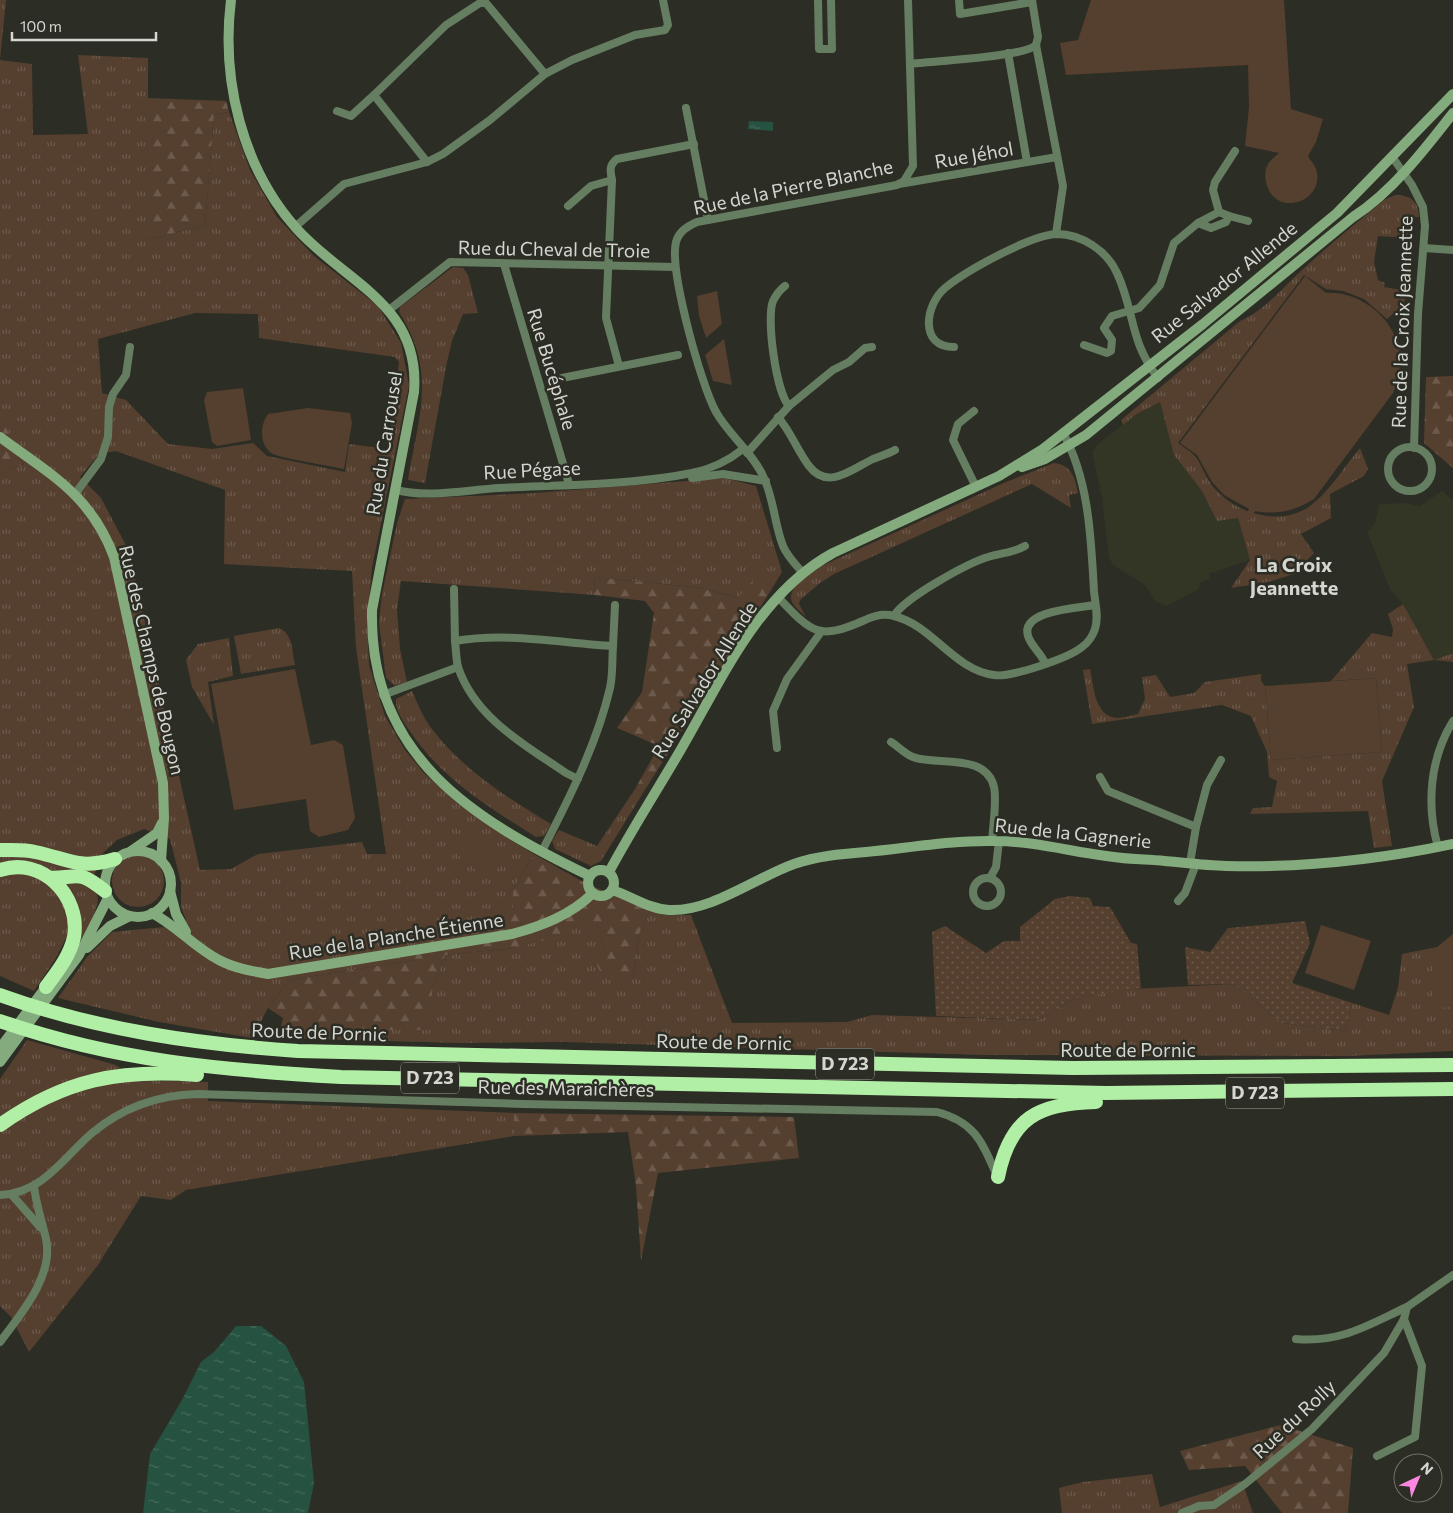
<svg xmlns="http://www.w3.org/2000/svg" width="1453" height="1513" font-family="Commissioner,sans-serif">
<defs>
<pattern id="grass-tufts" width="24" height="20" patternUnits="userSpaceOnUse" patternTransform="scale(1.25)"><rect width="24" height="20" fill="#553f2f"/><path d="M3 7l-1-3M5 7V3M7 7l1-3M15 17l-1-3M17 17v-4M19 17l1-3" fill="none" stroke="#6d5a4c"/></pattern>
<pattern id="forest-firs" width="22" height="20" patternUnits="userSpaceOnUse" patternTransform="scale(1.25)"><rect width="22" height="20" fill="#553f2f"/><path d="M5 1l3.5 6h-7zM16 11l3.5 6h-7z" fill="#6d5a4c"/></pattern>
<pattern id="garden-dots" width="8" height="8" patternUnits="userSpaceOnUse" patternTransform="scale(1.25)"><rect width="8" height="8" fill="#553f2f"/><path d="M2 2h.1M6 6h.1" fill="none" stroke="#6d5a4c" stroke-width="1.8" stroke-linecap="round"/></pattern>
<pattern id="water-ripples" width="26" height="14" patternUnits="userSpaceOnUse" patternTransform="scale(1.25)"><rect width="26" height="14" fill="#265242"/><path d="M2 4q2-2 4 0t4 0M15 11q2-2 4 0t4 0" fill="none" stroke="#456a5c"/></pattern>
</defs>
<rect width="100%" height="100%" fill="#2c2d24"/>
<g fill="#333525">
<polygon points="1160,402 1174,455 1202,491 1217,520 1238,518 1250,560 1209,574 1211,579 1201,582 1199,589 1167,606 1156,602 1145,585 1113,565 1109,558 1102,498 1092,452 1098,444 1135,415"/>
<polygon points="1442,491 1453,500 1453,653 1434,660 1403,604 1390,589 1367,532 1375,523 1379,504 1405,503 1420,506"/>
</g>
<g fill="url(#grass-tufts)" fill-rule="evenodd">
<path d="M0,0H6L0,60L32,64L33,135L88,134L78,55L148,58V240L205,225L214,115L229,112L250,170L277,217L314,256L378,306L401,343L409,385L372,568L367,624L369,665L385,716L405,750L423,772L457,803L512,841L534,854L513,889L514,909L490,920L416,925L415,960L289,980L268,1008L252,1038L159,1022L58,998L87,957L112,932L164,927L174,934L186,920L181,907V883L170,839L144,829L117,840L103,853L94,875L98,900L93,919L81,940L66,938L56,958L34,991L0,976V474L24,464C11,450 12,433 0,419ZM195,313L258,314L259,338L395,357L399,362L388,449L349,444L345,472L267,456L253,443L212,449L168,444L126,400L102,393L98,339ZM116,451L225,490L224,564L352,571L356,648L386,854H367L362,842L258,854L231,869L200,870L129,551L101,498L80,477L99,454Z"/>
<path d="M1395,195C1410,195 1419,201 1419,217H1410L1409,238L1378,236L1374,262L1378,280L1385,283L1384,287L1407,291L1404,304L1387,319L1364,299L1343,291L1326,289L1304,275L1178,443C1183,447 1189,450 1194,455C1201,462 1206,480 1216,490C1238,514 1281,527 1310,506C1329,492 1344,467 1360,448L1368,469L1364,476L1330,494L1331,518L1301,534L1314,553L1294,574L1268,582L1231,588L1250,560L1238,518L1217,521L1202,491L1174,455L1160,402L1135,415L1123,425L1121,420L1240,321C1265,310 1281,289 1302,270C1328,246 1356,223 1384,200Z"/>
<path d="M453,267L463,268L468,275L478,313L463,314L452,341L447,362L425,483L408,480C419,415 437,372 399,312L400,307Z"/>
<path d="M1054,463C1072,465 1075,478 1078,493L1069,495L1071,508L1032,484L834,574L820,583L800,600L799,604L806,617C802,613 795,608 792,602C786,589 808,575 817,568L1006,482Z"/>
<polygon points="725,478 756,486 782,572 773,587 756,578 739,598 701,588 594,577 595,595 401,581 397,609 400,649 407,682 395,686 386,678 379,623 382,594 397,523 405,499 535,493"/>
<path d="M1403,604L1434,660L1453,653V662L1434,660L1407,664L1414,707L1382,781L1392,846L1374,848L1368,811L1250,814L1253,808L1272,807L1277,781L1269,777L1267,752L1251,716L1222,705L1092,724L1083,670L1090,669C1094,686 1094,716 1117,718C1123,718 1132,715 1138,714L1145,699L1142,677L1156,675L1170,697L1194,693L1205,682L1261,674V681L1265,686L1271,760L1382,752L1376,678L1331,681L1372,633L1392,637L1393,629L1388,614Z"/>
<path d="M279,628C293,634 292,651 295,665L241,674L234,636Z"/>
<polygon points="229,638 233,676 208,682 214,725 192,687 186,660 198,644"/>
<path d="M412,691C417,702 422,715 429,725C460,768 506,797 551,824L544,836L536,837C488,807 441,778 409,730C403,721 395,710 396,699Z"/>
<polygon points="635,789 643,793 601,861 591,866 555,849 552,841 559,830 597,846"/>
<circle cx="138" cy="881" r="26"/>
<polygon points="650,910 663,915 691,915 732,1023 847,1022 872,1015 1039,1020 1075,998 1112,990 1233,984 1282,1023 1345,1031 1352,1003 1389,1015 1398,988 1402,954 1437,947 1453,934 1453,1051 1349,1056 984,1055 564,1042 459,1043 277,1038 280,1030 426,1030 433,987 445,955 514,948 572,924 596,923 604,953 633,978 639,934"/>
<polygon points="27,1040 116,1065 136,1080 208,1082 208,1101 514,1113 514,1136 186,1190 171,1200 141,1196 98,1265 29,1352 11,1317 0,1306 0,1079"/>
<polygon points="1152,1474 1160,1507 1242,1481 1253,1513 1062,1513 1059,1488 1083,1482"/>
</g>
<g fill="url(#forest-firs)">
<polygon points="148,98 226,101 229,112 214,115 205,225 148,240"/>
<polygon points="1453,376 1453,468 1424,443 1426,377"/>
<path d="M0,419C13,434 10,449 24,464L0,474Z"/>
<polygon points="594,577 701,588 738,598 756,577 773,587 643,793 635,789 659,746 617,728 642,692 654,613 645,601 595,595"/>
<polygon points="534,854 585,883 650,910 639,934 633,978 603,977 596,963 604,953 596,924 572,924 562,936 514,948 445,955 433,987 427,1030 280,1030 283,1018 268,1008 289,980 415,960 416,925 490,920 513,909 513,889"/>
<polygon points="514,1113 794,1117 799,1158 658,1173 641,1261 636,1186 628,1132 514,1136"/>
<polygon points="1281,1425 1353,1448 1348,1513 1282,1513 1245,1466 1189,1470 1180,1451"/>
</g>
<g fill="#553f2f">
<path d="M1091,0H1284L1291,109L1323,119L1316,142L1308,156C1310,160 1315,165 1316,169C1326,201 1278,218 1267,186C1265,179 1264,171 1268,164C1270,160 1276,156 1279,153L1245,146L1249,107L1248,65L1066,75L1060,43L1078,40Z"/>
<path d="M1305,276L1326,293C1360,290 1397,320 1400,355C1401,368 1398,381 1393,393L1314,499C1295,511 1277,515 1255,511L1250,521L1245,518L1249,509L1224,495L1212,482L1197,455L1180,443Z"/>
<polygon points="717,291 722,324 706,338 699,316 697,296"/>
<polygon points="724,339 732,385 713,381 705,355"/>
<polygon points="243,388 251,440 217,446 212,442 204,400 207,392"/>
<path d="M308,408L350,413L352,423L344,469C331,466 278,458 271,453C259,443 260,425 268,414Z"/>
<polygon points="295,669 311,745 334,740 343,745 355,818 348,830 319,837 310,831 306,799 234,810 211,684"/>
<polygon points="1376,678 1382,752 1271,760 1265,686"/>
<polygon points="465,833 496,859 482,875 451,849"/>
<polygon points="1321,925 1371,941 1354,990 1305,973"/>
<polygon points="1453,940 1453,1007 1432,1008 1433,958"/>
</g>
<g fill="url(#garden-dots)">
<polygon points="1070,896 1090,898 1093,906 1110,907 1131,943 1137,944 1141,988 1075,998 1039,1020 936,1016 932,932 945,926 986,953 1004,941 1020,941 1020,927 1055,899"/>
<polygon points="1305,921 1310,943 1292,983 1352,1003 1345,1031 1282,1023 1233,984 1188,985 1185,947 1210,952 1228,928"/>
</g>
<g fill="url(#water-ripples)">
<polygon points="749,121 773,122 773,131 748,129"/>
<polygon points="236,1326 261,1326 286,1346 304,1382 314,1483 308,1513 143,1513 150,1454 182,1400 201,1362 214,1352"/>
</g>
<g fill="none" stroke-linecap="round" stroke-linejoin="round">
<g stroke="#657d60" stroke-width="8">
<polyline points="818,0 819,49 832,49 831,0"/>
<polyline points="959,0 960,14 1032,2"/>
<polyline points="1032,0 1038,37 1036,45 1063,186 1056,234"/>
<polyline points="1008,53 1027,162"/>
<path d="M910,64C932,61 1025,57 1036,45"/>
<polyline points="686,108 708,220"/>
<polyline points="337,111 351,116 374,95"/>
<polyline points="1393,158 1412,185 1423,207 1425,226 1418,314 1414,448"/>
<polyline points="427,162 374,95 446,25 480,3 486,3 545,74"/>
<polyline points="899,184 1057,157"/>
<polyline points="568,206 591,186 612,180"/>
<polygon points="1219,212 1229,216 1226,222 1211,228 1198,223"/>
<polyline points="1219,212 1213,190 1215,182 1235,151"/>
<polyline points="1229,216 1248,221"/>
<polyline points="295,227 344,184 427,162 443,154 490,120 545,74 572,60 635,35 665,30 668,25 663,0"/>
<polyline points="1424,248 1453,250"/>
<polyline points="504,264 569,484"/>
<path d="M785,286C781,289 776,295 773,301C766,318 776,392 789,406"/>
<polyline points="389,310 450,262 675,267"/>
<polyline points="1084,345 1107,353 1111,351 1112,340 1104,328 1112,316 1139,308 1151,295 1160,285 1174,243 1198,223"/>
<path d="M954,347C919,347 925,305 945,288C966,271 1030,235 1057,234C1082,234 1107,251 1117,273C1135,312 1129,340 1158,378"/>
<path d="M619,366L606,318L612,180C610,170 609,165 617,159L694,144"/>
<polyline points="562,378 678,355"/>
<polyline points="974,411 958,424 953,440 976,487"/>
<path d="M778,417C791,432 797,450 809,466C828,491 852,469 873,459C880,456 888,454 895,450"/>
<circle cx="1410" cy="469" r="22"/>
<polyline points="747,453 789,406 833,370 849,362 865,348 872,347"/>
<polyline points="692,478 723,474 766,481"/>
<path d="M396,490C428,498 466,490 499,488C560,485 633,485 692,473C711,469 728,461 743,449"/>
<polyline points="75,494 101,459 108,437 109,407 113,394 126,375 130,347"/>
<path d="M803,573C796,565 787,556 783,546C774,523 774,498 763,476C752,452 729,435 716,412C701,385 669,270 676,242C679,231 688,226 697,222L897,185L904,181L913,166L908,0"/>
<polyline points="454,589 455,641"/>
<path d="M778,597C812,633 818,641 865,620C873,616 884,613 894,616C932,625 954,670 994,675C1010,678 1069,658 1082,647C1088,643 1093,635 1095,629C1099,617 1095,603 1094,591C1091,538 1089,480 1063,433"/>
<path d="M894,616C904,598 968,563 988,557C1000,553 1013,553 1025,546"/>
<polyline points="613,646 615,605"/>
<path d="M1045,663C1041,653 1031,646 1028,636C1020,610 1079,608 1095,605"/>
<polyline points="383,695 458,667"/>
<path d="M891,742C898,746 905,754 913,757C935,766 986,752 994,787C997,801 993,826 992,841"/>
<polyline points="777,748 773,711 787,679 821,632"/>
<polyline points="1100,777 1108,791 1196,827 1190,863"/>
<polyline points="1196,827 1207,785 1221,760"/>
<path d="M1438,847C1426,805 1430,758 1453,721"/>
<path d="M542,851C568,801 597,744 610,688C613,675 612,660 613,646C561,643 507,632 455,641C456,649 456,659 458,667C475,718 525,745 566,773L578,779"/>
<polyline points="990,878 996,867 999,841"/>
<circle cx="987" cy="892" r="14"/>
<polyline points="1178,901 1185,893 1196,864"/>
<path d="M0,1195C43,1193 63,1158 92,1133C122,1108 159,1095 197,1094L523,1104L937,1112C975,1122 982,1142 997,1176"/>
<polyline points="12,1195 40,1227"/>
<path d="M1296,1339C1341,1343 1368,1325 1407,1307"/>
<path d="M0,1342C21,1314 54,1276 46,1239C42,1221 36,1205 34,1186"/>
<polyline points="1377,1456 1415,1437 1422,1366 1404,1319"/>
<polyline points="1182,1513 1199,1506 1214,1505 1245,1484 1312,1429 1384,1353 1404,1319 1407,1307 1453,1275"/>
</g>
<g stroke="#84ab7d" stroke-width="10">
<path d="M231,0C221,80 242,167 296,228C344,282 421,304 414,392L372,610C369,756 472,819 590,876"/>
<path d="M0,437C51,475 91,495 114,557L163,783L164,818L161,861"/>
<path d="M1022,467L1045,459L1086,435L1353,217C1392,192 1425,149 1453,113"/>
<polyline points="131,851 157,833 162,823"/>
<circle cx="138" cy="884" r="33"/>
<circle cx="601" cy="883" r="13"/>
<path d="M609,872C631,831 656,792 680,751C721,681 758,594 833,553L999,476L1043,449L1203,324L1337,213L1453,94"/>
<path d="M612,890C631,896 649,909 669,910C711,912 755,878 794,864C817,856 841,854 866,852C908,848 952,840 995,841C1042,841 1088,857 1136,859C1166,860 1196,865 1226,866C1303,868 1378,860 1453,844"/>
<polyline points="170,891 176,914 186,932"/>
<path d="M152,913C177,926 195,948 219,960C234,968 251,971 268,974L512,934C542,926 571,915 593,893"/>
<polyline points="87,948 110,926 130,916"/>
<polyline points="0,1048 46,987"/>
<polyline points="0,1062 79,955 108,898"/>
</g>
<g stroke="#b1efa6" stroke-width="14">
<path d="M0,850C11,850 24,849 35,852C69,859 79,870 115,859"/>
<path d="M0,870C42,856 81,896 74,937C70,956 57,972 46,987"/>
<path d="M50,878C81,878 77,869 105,891"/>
<path d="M0,995C97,1030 196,1044 298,1051L1073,1068L1453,1065"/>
<path d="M0,1021C116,1061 220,1070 341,1077L1106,1093L1453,1089"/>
<path d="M0,1125C65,1079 120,1069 197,1075"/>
<path d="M998,1177C1010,1118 1038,1103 1096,1102"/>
</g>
</g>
<g text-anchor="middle" stroke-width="5" stroke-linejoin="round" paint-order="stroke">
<g fill="#2c2d24" stroke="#a2a39c" stroke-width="1">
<rect x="816" y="1048.5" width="58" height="31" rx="4"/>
<rect x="401" y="1062.5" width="58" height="31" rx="4"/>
<rect x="1226" y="1077.5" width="58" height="31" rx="4"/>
</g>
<g font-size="18" font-weight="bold" fill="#d5d6d0">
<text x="845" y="1070">D 723</text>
<text x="430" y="1084">D 723</text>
<text x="1255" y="1099">D 723</text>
</g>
<g font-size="19" fill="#d5d6d0" stroke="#2c2d24">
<text transform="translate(974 155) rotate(-10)" y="7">Rue Jéhol</text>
<text transform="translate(793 187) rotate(-12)" y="7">Rue de la Pierre Blanche</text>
<text transform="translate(554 249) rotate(1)" y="7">Rue du Cheval de Troie</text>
<text transform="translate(1224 282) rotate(-39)" y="7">Rue Salvador Allende</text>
<text transform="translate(1402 322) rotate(-88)" y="7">Rue de la Croix Jeannette</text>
<text transform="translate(552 369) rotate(73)" y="7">Rue Bucéphale</text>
<text transform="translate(384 443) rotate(-81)" y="7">Rue du Carrousel</text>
<text transform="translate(532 470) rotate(-3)" y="7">Rue Pégase</text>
<text transform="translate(152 660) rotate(77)" y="7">Rue des Champs de Bougon</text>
<text transform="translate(704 680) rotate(-58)" y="7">Rue Salvador Allende</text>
<text transform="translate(1073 833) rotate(6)" y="7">Rue de la Gagnerie</text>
<text transform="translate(396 936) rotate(-9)" y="7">Rue de la Planche Étienne</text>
<text transform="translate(319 1032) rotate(2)" y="7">Route de Pornic</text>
<text transform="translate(724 1042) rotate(1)" y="7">Route de Pornic</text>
<text x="1128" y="1057">Route de Pornic</text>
<text transform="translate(566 1088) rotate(1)" y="7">Rue des Maraichères</text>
<text transform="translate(1294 1419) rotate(-43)" y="7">Rue du Rolly</text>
</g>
<g font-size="20" font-weight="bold" fill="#d5d6d0" stroke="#2c2d24">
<text x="1294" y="572">La Croix<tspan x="1294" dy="23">Jeannette</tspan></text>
</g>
</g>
<g transform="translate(1418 1478) rotate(44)"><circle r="24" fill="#2c2d24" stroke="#707169"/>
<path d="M0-4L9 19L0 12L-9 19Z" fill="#fd86e1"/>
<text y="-8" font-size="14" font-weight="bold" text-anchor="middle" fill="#d5d6d0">N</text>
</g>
<path d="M12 32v8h144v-8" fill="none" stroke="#d5d6d0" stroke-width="2.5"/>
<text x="20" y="32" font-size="15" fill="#d5d6d0" stroke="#2c2d24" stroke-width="4" paint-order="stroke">100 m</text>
</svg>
